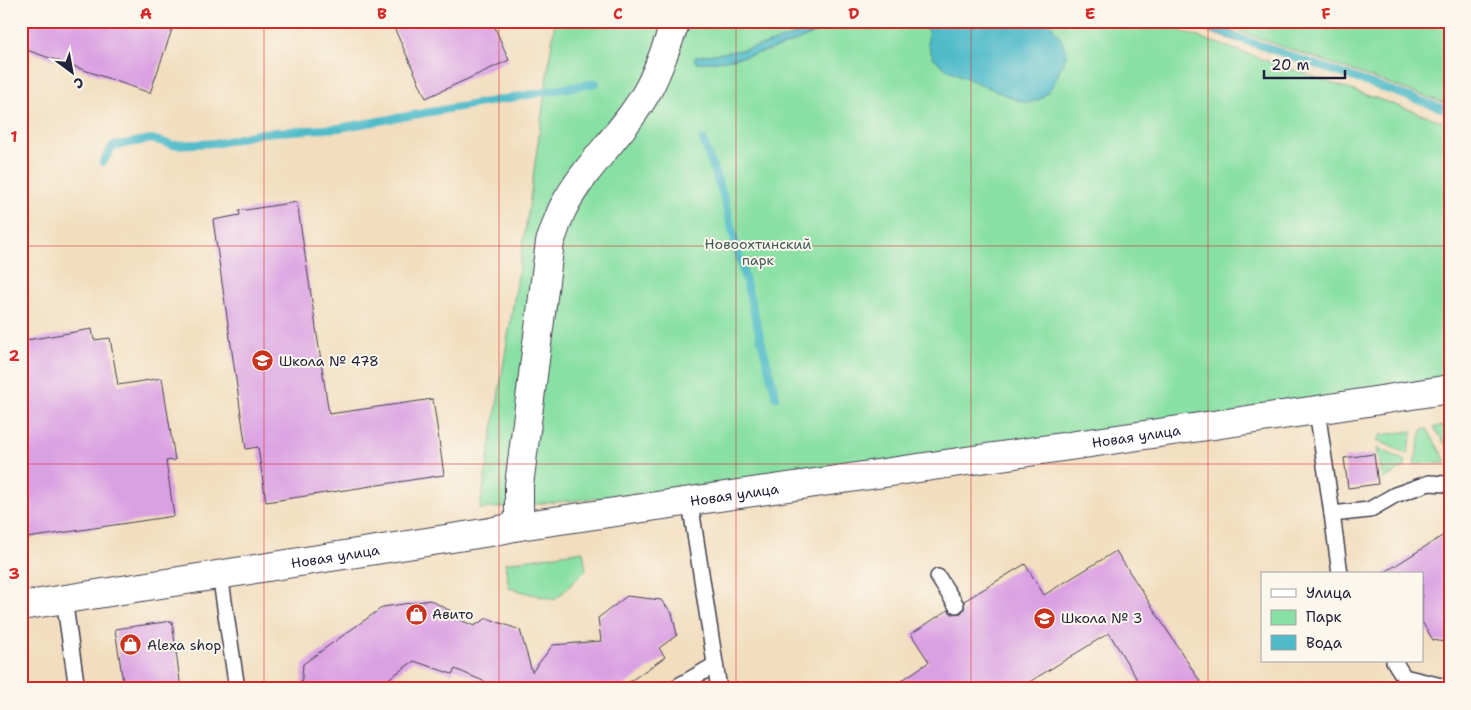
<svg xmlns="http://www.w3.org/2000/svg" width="1471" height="710" font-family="'Shantell Sans',sans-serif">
<rect width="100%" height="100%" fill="#fbf7ec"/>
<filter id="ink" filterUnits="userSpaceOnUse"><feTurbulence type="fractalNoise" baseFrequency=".02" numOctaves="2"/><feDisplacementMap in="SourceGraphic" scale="10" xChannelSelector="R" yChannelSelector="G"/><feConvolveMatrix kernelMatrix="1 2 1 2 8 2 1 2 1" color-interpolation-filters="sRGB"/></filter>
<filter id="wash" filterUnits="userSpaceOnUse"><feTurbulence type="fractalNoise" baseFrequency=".0096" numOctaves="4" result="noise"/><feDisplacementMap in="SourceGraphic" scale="20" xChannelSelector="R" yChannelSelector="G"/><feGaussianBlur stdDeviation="1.12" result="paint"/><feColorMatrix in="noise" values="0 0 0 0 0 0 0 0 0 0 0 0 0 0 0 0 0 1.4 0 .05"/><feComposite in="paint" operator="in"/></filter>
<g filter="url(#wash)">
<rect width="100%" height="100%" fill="#f2debf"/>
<g fill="#89e0a4" stroke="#568170">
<polygon points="555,21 1152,21 1450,124 1450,377 914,469 480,509 528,213"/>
<polygon points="1247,21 1325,23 1348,21 1450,21 1450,105 1235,30 1233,26"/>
<polygon points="1450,425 1450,452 1434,427"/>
<polygon points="1427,429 1447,463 1414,464 1422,430"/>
<polygon points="1413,431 1407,454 1377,440 1381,435"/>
<polygon points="1377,448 1406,461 1405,467 1383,479"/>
<polygon points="583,551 586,570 555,600 509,588 505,563"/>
</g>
<g fill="#4fbbc9" stroke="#386e82">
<path d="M825,21H840C790,46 753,59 697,63L694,59L697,56C746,51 781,43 825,21Z"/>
<path d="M920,21H1047C1057,31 1062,40 1067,53L1054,84L1046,94L1039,100L1028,103L1014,99L946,69L933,57L928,45V30L918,25Z"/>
<polygon points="1176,21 1225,21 1227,28 1247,41 1236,41"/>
</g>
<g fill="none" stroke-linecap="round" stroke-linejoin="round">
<g stroke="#4fbbc9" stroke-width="8">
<polyline points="1239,38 1450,111"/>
<polyline points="703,140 723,195 776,397"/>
<polyline points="103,162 113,146 152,139 173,145 219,143 261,133 339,128 596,83"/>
</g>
</g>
<g id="blocks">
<g fill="#daa1e2">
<polygon points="21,21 175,21 150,93 21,48"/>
<polygon points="391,21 492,21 509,60 426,98"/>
<polygon points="297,202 329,414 433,399 444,475 266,502 258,447 246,449 213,220 240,215 239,211"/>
<polygon points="92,329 94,340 110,338 118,385 162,378 175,460 166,461 174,516 21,539 21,341"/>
<polygon points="1374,454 1378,484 1348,488 1344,458"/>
<polygon points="1450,531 1450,643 1433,640 1422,622 1422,574 1382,574"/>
<polygon points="1116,551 1205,689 1143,689 1109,633 1018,689 889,689 929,662 911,634 948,610 952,614 961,613 964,609 964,601 1025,564 1044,595"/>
<polygon points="627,596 661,600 672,613 677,635 659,648 665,657 619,689 502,689 455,669 452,674 414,661 374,689 301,689 303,664 383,607 430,600 451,611 454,617 474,626 487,618 520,630 532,672 553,645 601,641 598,618"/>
<polygon points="172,621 181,689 124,689 115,629"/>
</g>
</g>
</g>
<g filter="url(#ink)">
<use href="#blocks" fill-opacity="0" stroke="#413e4f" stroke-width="1"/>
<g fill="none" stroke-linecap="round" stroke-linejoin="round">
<defs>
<g id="lane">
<polyline points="1317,410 1332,514"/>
<polyline points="690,502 719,689"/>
<polyline points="220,574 237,689"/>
<polyline points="1340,574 1332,514 1369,510 1395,495 1429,483 1446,484 1450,486"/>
<polyline points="938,577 956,605"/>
<polyline points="64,599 77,689"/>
<polyline points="1394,661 1404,677 1450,688"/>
<polyline points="673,689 715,665"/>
</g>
<g id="street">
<path d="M519,526V485L550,242C555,230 558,217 564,206C587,163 626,131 649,88C660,67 667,44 676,21"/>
<path id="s1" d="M21,606L490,532L519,526L1317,410L1450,389"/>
</g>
</defs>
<use href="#lane" stroke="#413e4f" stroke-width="18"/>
<use href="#street" stroke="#413e4f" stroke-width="30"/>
<use href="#lane" stroke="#fff" stroke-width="15"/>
<use href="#street" stroke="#fff" stroke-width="28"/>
</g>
</g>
<path fill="none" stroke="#d62828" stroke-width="1" stroke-opacity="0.55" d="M264,21V689M499,21V689M736,21V689M971,21V689M1208,21V689M21,246H1450M21,464H1450"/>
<defs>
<symbol id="school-disc" viewBox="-11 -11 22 22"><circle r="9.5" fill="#c8321e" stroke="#fbf7ec"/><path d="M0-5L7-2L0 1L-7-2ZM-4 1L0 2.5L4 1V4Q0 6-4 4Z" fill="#fff"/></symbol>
<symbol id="shop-disc" viewBox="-11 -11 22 22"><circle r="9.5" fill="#c8321e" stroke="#fbf7ec"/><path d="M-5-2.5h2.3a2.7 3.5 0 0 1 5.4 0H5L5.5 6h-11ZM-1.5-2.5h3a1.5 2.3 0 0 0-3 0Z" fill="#fff"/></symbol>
</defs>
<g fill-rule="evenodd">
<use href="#school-disc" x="250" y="348" width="25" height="25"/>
<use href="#shop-disc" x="404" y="602" width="25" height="25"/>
<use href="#school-disc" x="1032" y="606" width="25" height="25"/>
<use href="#shop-disc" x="118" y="632" width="25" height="25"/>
</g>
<g text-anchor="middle" stroke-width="4" stroke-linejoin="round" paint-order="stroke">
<g font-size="14" fill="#415b5a" stroke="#fbf7ec">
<text x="758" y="249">Новоохтинский<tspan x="758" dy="16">парк</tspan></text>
</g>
<g font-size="14" fill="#22223b" stroke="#fbf7ec" text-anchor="start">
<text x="279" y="366">Школа № 478</text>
<text x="432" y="619">Авито</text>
<text x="1061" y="623">Школа № 3</text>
<text x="147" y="650">Alexa shop</text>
</g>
<g font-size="14" fill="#22223b" stroke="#fbf7ec">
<text dy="5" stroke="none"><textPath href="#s1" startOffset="1128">Новая улица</textPath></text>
<text dy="5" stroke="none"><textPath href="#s1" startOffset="722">Новая улица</textPath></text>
<text dy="5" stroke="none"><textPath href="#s1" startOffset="318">Новая улица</textPath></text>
</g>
</g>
<rect width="1471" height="710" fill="none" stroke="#fbf7ec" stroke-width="55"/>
<rect x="1261" y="572" width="162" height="90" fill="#fbf7ec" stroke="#a4a2a5"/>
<rect x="1271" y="589" width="25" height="8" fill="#ffffff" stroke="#a4a2a5"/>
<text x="1306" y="598" font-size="15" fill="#22223b">Улица</text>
<rect x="1271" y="610" width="25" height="15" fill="#89e0a4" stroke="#a4a2a5"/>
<text x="1306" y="622" font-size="15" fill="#22223b">Парк</text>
<rect x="1271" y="635" width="25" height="15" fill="#4fbbc9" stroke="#a4a2a5"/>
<text x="1306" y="648" font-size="15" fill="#22223b">Вода</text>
<g transform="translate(72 72) rotate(148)" stroke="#fbf7ec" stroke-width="4" paint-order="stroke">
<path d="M0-4L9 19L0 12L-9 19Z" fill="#22223b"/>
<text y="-8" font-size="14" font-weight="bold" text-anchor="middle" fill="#22223b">С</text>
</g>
<path d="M1264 70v8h81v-8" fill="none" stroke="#22223b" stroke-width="2.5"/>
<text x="1271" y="70" font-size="15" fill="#22223b" stroke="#fbf7ec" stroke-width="4" paint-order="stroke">20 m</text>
<rect x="28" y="28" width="1416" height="654" fill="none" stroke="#d62828" stroke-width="2"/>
<g font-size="16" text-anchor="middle" font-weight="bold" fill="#d62828">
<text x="146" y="19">A</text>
<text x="382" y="19">B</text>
<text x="618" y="19">C</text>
<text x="854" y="19">D</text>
<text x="1090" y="19">E</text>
<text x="1326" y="19">F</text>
<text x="14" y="142">1</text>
<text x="14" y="361">2</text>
<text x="14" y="579">3</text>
</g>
</svg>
